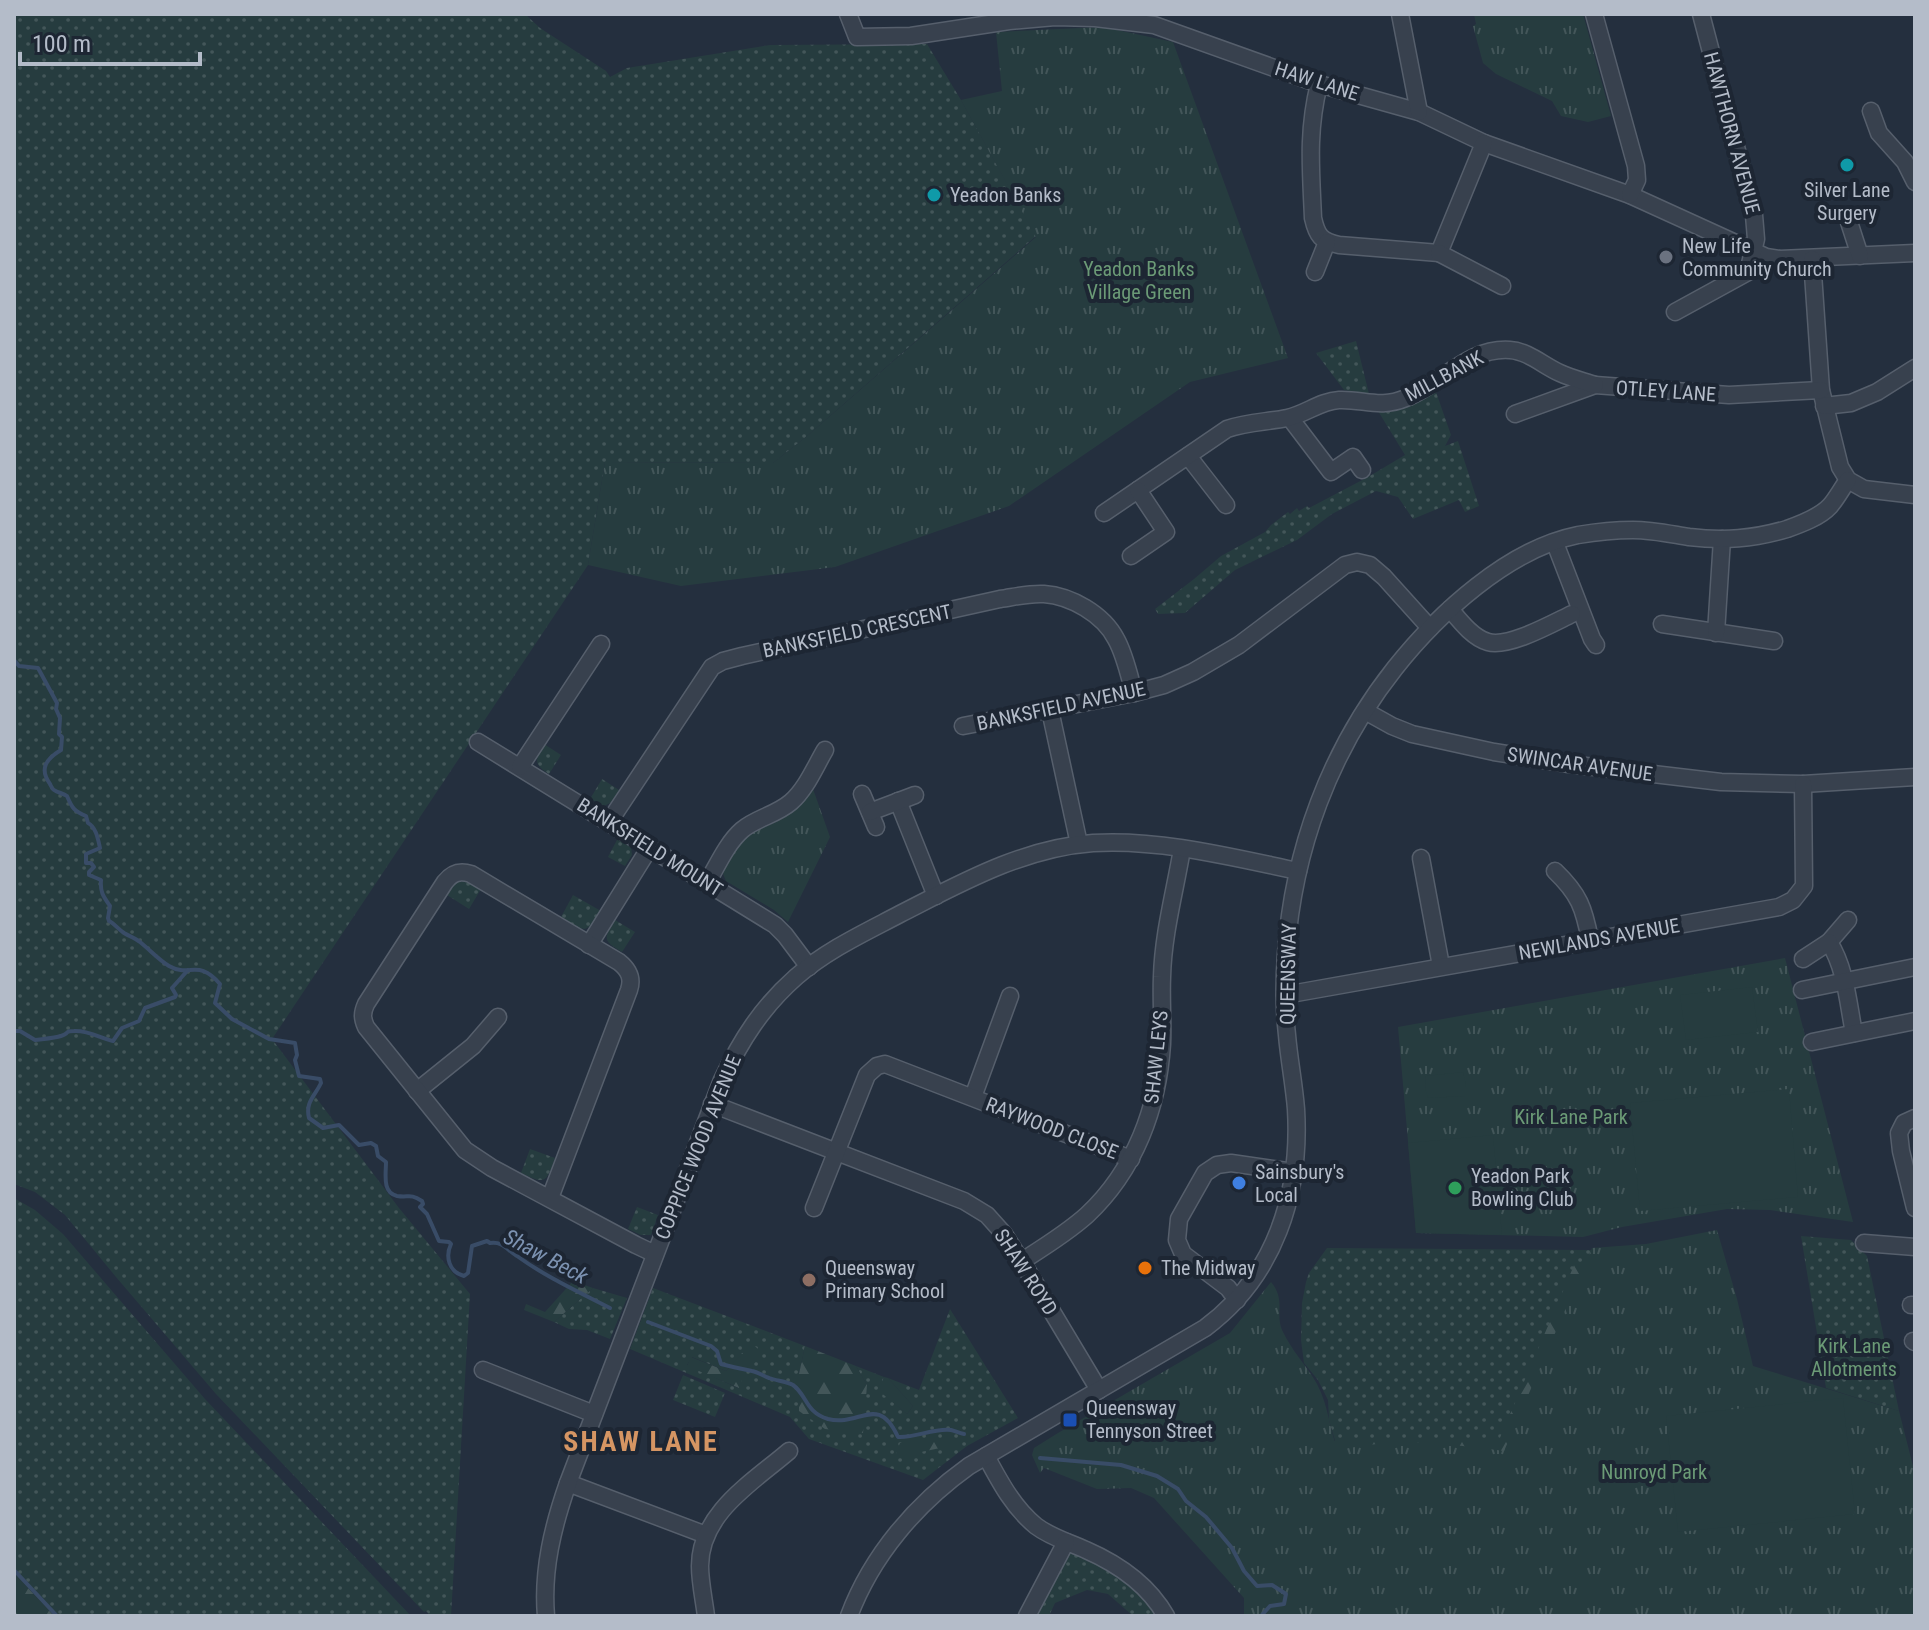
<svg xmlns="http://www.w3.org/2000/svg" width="1929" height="1630" font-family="'Roboto Condensed',sans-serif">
<defs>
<pattern id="grass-dots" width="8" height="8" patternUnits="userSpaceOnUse" patternTransform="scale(2)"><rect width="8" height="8" fill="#263c3f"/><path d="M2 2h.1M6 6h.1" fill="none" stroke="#435659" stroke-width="1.8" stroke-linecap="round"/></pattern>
<pattern id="forest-firs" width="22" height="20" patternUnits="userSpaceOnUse" patternTransform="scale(2)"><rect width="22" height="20" fill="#263c3f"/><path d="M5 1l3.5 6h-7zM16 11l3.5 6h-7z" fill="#435659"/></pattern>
<pattern id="park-tufts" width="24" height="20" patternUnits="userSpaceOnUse" patternTransform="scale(2)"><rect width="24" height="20" fill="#263c3f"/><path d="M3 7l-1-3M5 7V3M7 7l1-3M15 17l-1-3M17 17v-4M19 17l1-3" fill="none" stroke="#435659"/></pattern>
</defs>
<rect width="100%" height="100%" fill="#242f3e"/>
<g fill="url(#grass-dots)" fill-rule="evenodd">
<polygon points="14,14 525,14 540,28 606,71 610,77 627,68 770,45 927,44 961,100 1036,236 806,437 773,463 605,462 588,565 272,1039 399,1208 470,1294 451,1616 431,1616 426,1611 424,1612 216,1394 116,1277 65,1215 35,1192 14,1184"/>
<polygon points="1356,341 1369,394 1344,390 1316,353"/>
<polygon points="1436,392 1451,435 1445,446 1458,441 1479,506 1465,512 1459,500 1413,519 1398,497 1376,491 1332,514 1297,540 1235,570 1185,613 1158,614 1155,609 1194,579 1221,556 1265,532 1271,525 1288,512 1290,514 1297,508 1299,511 1307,506 1309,508 1368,477 1405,455 1378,411 1408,405"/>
<path d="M544,744L561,755L549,774C533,764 535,760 544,744Z"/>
<polygon points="602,779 619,790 612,802 604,806 590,799"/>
<polygon points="618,838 631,847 632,855 625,866 608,857"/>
<polygon points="466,879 481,889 469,909 447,895 457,880"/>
<polygon points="573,895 601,911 592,925 585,929 578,928 561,917"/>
<path d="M615,920L635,932L622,952C603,941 603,939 615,920Z"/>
<path d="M530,1149L555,1158C546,1183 546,1185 521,1173Z"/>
<polygon points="14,1198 35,1210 63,1234 205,1399 411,1616 54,1616 14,1573"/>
<polygon points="637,1207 658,1215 651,1235 641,1235 628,1229"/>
<polygon points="1801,1236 1851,1240 1867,1256 1899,1411 1826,1388"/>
<polygon points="1327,1248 1592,1250 1504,1451 1338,1451 1329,1420 1328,1400 1318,1380 1304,1363 1301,1340 1302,1303 1306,1282 1309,1273"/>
<polygon points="593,1288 627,1298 610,1339 587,1330 569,1329 554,1322"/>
<path d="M653,1288L805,1346L799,1374L867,1385L856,1366L884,1377L880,1391L907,1414L913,1406L888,1378L919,1390L950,1309L1018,1418L967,1446L923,1480L809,1439L790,1417L630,1349ZM751,1344L738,1388L687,1365L692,1357L726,1371Z"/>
<polygon points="683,1375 725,1393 715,1417 673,1400"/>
<polygon points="1073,1553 1080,1553 1134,1584 1162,1616 1133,1616 1108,1594 1087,1590 1055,1603 1049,1616 1032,1616 1066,1555"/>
</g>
<g fill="url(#forest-firs)">
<polygon points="1575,1263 1590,1273 1520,1473 1303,1452 1325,1441 1499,1440"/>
<polygon points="573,1281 593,1288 554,1322 524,1310 526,1304 545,1312"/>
<polygon points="751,1343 763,1353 744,1375 739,1388 687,1366 691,1357 726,1371"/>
<polygon points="805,1346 856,1366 867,1385 863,1433 825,1429 799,1411 799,1374"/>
<polygon points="884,1377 888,1378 913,1406 907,1414 879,1391"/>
<polygon points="946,1439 955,1445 906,1455 896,1453 900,1443"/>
<polygon points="14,1573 54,1616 14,1616"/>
</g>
<g fill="url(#park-tufts)">
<polygon points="1474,14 1583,14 1611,116 1588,122 1561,116 1552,101 1496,74 1483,63 1473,26 1476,24"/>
<polygon points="1103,27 1173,42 1288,358 1190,382 1009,506 835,567 681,586 588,565 605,462 773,463 806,437 1036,237 961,100 1002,91 996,32"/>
<path d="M813,789L830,837L788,922L774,910L726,881C724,875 722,875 724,869C726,859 742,838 751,833C762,827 775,824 786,816C797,809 805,799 813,789Z"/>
<polygon points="1785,958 1853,1222 1770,1210 1727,1209 1622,1227 1583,1237 1416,1233 1398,1027"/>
<path d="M1717,1230L1737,1299L1753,1366L1899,1411L1915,1474V1616H1244V1598L1154,1498L1131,1488L1097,1489L1044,1468L1040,1473L1032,1455L1034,1448L1058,1433L1230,1333L1271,1282C1286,1300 1275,1313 1282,1330C1291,1350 1307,1366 1317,1384C1329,1407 1329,1428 1338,1451C1349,1447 1359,1447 1370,1445C1407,1438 1465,1446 1504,1451L1592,1248L1646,1244Z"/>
</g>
<g fill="#263c3f">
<polygon points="1752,987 1758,1032 1686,1040 1680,995"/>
<polygon points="1463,1072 1466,1085 1465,1087 1465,1096 1428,1098 1425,1088 1426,1076"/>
<polygon points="1789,1089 1798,1197 1640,1211 1630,1103"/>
<polygon points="1493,1135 1502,1235 1416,1233 1408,1143"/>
<polygon points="1843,1398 1855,1514 1678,1532 1666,1416"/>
</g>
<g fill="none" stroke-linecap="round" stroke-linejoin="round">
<g stroke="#394c67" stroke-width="4">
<path d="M14,660L19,666L38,668L57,703L56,709L60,718L59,734L62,737L61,750C46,759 39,769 50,784C51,786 52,789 54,790C58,793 63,793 67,796C72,808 74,811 86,816L88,823C96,827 98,839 100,848L86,854V863H91L94,867L89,872V875L101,880C100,892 103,896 110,906L108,918L109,921C115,924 118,929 124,933C129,936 135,938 140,942C150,950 159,960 169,966C190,978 198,958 220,984L215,1003L232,1019L269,1039L295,1043L297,1055L295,1060L299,1076L320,1079L321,1083C315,1096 305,1102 309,1118L323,1128L339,1125L359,1145L371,1143L376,1146L378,1156L386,1162C386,1174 382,1193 397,1196C410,1198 409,1193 422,1201L423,1204L420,1207L427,1214L439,1241L449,1242L451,1244C445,1257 449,1272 464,1276L468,1273L472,1246L487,1241L490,1243C503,1241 507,1250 517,1256C546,1277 579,1292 610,1308"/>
<path d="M14,1031H20L35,1040C42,1039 55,1038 61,1036C71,1033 63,1031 74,1031C88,1030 100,1038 113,1041L122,1028L139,1021L145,1008L175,997L176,995L172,988L188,970"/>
<path d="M648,1322L711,1346L717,1351L721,1364C732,1367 742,1369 752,1371C758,1372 763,1376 769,1378C777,1381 786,1381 793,1385C807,1395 805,1412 828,1419C860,1427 878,1393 898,1437C916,1438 933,1428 951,1430C955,1431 959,1433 964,1434"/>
<polyline points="1040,1458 1121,1465 1157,1476 1178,1489 1186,1501 1206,1517 1232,1548 1244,1571 1257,1586 1272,1585 1286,1594 1284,1604 1270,1606 1261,1616"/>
<polyline points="14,1570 57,1616"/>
</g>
<defs>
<g id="minor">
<polyline points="848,14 857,37 911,36 1009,21 1055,17 1095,18 1154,25 1319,84 1419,112 1484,143 1630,195 1766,257 1780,259 1915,253"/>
<polyline points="1400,14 1419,112"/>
<polyline points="1594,14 1636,166 1637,180 1630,195"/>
<path d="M1319,84C1307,132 1311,170 1313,218C1317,236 1321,241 1339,245L1439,253L1484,143"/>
<polyline points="1871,111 1879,133 1905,162 1915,182"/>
<polyline points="1849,222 1860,256"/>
<polyline points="1439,253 1502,286"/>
<polyline points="1812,259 1821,390 1840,467 1848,480 1864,489 1915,495"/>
<polyline points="1315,272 1327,242"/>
<polyline points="1675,312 1748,272 1756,239 1754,215 1701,14"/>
<polyline points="1824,406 1851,403 1877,392 1915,368"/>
<polyline points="1515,414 1595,385 1729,395 1821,390"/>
<polyline points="1290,418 1331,472 1353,457 1362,470"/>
<polyline points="1188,456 1226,505"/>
<path d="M1104,513L1227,429C1247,422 1267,422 1287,418C1306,414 1320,401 1339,400C1364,399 1380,409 1406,398C1442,384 1468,347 1510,350C1528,351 1544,366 1560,373C1571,378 1583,381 1595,385"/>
<polyline points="1555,543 1592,639 1596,645"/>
<polyline points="1131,556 1166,532 1138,490"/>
<path d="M1450,609C1460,621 1473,638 1488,642C1509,648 1553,623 1572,614"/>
<polyline points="1662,624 1774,641"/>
<polyline points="1716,633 1722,539"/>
<polyline points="1050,710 1079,844"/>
<polyline points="1365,711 1392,726 1412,734 1494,752 1569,764 1721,782 1803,784 1915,777"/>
<polyline points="963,726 1134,693 1164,685 1193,672 1239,645 1345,565 1357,562 1370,565 1384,577 1430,628"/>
<polyline points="478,742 775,925 785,935 809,967"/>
<polyline points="520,767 601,644"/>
<polyline points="862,794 876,827"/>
<polyline points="898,801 936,896"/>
<polyline points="870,812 915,795"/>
<path d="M609,822L712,667L723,661L742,656L1000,599C1014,597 1029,593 1044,594C1071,596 1103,614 1116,639C1125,655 1129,675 1134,693"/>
<polyline points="1421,858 1441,966"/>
<path d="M1555,871C1579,894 1584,908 1590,940"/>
<path d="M707,883C717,866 727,843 742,830C756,818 776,815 791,802C806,789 815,767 825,750"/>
<path d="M1848,920L1829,942C1846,969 1848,1003 1854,1033"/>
<polyline points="589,945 650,847"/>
<polyline points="1803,959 1829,942"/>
<polyline points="1802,990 1915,967"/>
<polyline points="1285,995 1779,907 1793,900 1804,886 1803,784"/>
<polyline points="1812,1042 1915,1021"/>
<polyline points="417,1091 473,1046 498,1017"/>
<polyline points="973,1097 1010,996"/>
<polyline points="712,1104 964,1201 987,1215 1004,1234 1027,1270 1099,1390"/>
<polyline points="1915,1118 1904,1123 1899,1133 1901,1151 1915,1208"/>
<path d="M550,1198L629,990C633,978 629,970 619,962L471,874C459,870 452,873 445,882L366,1004C362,1013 362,1018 366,1027L465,1150L492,1168L636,1245L655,1254"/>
<polyline points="814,1208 867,1075 877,1066 885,1064 1131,1159"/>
<polyline points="1864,1243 1915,1247"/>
<path d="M1022,1261C1044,1247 1067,1233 1087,1215C1135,1170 1158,1108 1162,1044C1163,1022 1161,999 1162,977C1163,934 1175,891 1182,849"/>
<polyline points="1237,1300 1228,1288 1183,1254 1177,1240 1179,1219 1205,1173 1217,1165 1231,1163 1294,1172"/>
<polyline points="1911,1305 1915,1305"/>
<polyline points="1913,1341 1915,1342"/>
<polyline points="483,1370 594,1414"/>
<path d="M986,1456C1000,1482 1013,1507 1036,1526C1052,1538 1069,1542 1086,1550C1118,1564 1149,1586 1166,1616"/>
<polyline points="568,1483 706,1535"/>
<path d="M546,1616C542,1570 553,1526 568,1483L722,1080C741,1040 762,1007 796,977C827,950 864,933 900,914C961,883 1023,848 1093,843C1161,839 1231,857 1298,871"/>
<path d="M706,1616C704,1600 700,1582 700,1566C700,1513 753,1482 789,1451"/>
<path d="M849,1616C872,1555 916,1504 969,1466L1205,1328C1275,1276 1301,1194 1296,1109C1294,1084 1289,1059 1287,1035C1284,1008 1284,981 1286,954C1293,850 1330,750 1395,668C1438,614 1508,549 1578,535C1596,532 1615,530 1633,530C1652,530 1670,534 1689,537C1724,541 1753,539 1787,529C1801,524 1820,517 1830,506C1837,498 1842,488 1848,480"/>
<polyline points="1027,1616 1066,1542"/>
</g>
</defs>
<use href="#minor" stroke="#565f6c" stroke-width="19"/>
<use href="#minor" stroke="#38414e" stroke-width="16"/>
</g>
<g fill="#0f9aa8" stroke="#1d2633" stroke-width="3">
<circle cx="1847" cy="165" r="8"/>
<circle cx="934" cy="195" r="8"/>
</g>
<circle fill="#6b7280" stroke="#1d2633" stroke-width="3" cx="1666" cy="257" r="8"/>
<circle fill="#3f7fe0" stroke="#1d2633" stroke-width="3" cx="1239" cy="1183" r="8"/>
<circle fill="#2e9e5b" stroke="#1d2633" stroke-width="3" cx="1455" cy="1188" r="8"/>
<circle fill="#e8710a" stroke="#1d2633" stroke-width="3" cx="1145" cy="1268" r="8"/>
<circle fill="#8d6e63" stroke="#1d2633" stroke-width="3" cx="809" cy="1280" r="8"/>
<rect fill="#1a4fb4" stroke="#1d2633" stroke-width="3" x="1062" y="1412" width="16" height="16" rx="4"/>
<g text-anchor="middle" stroke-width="8" stroke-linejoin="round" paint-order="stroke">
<g font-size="20" fill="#b4bcc9" stroke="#1d2633">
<text transform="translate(1317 81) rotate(18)" y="7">HAW LANE</text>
<text transform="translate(1732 133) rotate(75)" y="7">HAWTHORN AVENUE</text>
<text transform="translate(1444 376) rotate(-28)" y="7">MILLBANK</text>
<text transform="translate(1666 391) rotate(4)" y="7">OTLEY LANE</text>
<text transform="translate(857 631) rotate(-12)" y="7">BANKSFIELD CRESCENT</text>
<text transform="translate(1061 706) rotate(-12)" y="7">BANKSFIELD AVENUE</text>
<text transform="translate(1580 764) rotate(8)" y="7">SWINCAR AVENUE</text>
<text transform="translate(650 847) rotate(32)" y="7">BANKSFIELD MOUNT</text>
<text transform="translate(1599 939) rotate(-10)" y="7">NEWLANDS AVENUE</text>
<text transform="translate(1288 974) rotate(-89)" y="7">QUEENSWAY</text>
<text transform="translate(1156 1057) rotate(-84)" y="7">SHAW LEYS</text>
<text transform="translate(1052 1128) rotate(21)" y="7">RAYWOOD CLOSE</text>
<text transform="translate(698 1147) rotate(-68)" y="7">COPPICE WOOD AVENUE</text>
<text transform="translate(1026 1272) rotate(57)" y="7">SHAW ROYD</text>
</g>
<g font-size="20" fill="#b4bcc9" stroke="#1d2633" text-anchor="start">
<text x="1847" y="197" text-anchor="middle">Silver Lane<tspan x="1847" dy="23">Surgery</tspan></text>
<text x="950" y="202">Yeadon Banks</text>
<text x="1682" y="253">New Life<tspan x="1682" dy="23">Community Church</tspan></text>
<text x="1255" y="1179">Sainsbury's<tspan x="1255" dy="23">Local</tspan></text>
<text x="1471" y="1183">Yeadon Park<tspan x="1471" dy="23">Bowling Club</tspan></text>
<text x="825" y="1275">Queensway<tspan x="825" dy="23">Primary School</tspan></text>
<text x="1161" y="1275">The Midway</text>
<text x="1086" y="1415">Queensway<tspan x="1086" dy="23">Tennyson Street</tspan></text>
</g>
<g font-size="20" fill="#6b9a76" stroke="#1d2633">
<text x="1139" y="276">Yeadon Banks<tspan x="1139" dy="23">Village Green</tspan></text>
<text x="1571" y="1124">Kirk Lane Park</text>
<text x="1854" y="1353">Kirk Lane<tspan x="1854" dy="23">Allotments</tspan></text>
<text x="1654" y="1479">Nunroyd Park</text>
</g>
<g font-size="22" font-style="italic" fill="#7c92b1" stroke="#1d2633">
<text transform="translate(546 1256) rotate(28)" y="8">Shaw Beck</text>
</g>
<g font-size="28" font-weight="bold" letter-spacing="2" fill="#d59563" stroke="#1d2633">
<text x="641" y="1451">SHAW LANE</text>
</g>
</g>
<rect width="1929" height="1630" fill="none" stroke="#b4bcc9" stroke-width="32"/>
<path d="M20 52v12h180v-12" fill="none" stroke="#b4bcc9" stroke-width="4"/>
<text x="32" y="52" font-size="24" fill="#b4bcc9" stroke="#1d2633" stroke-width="6" paint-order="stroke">100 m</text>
</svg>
